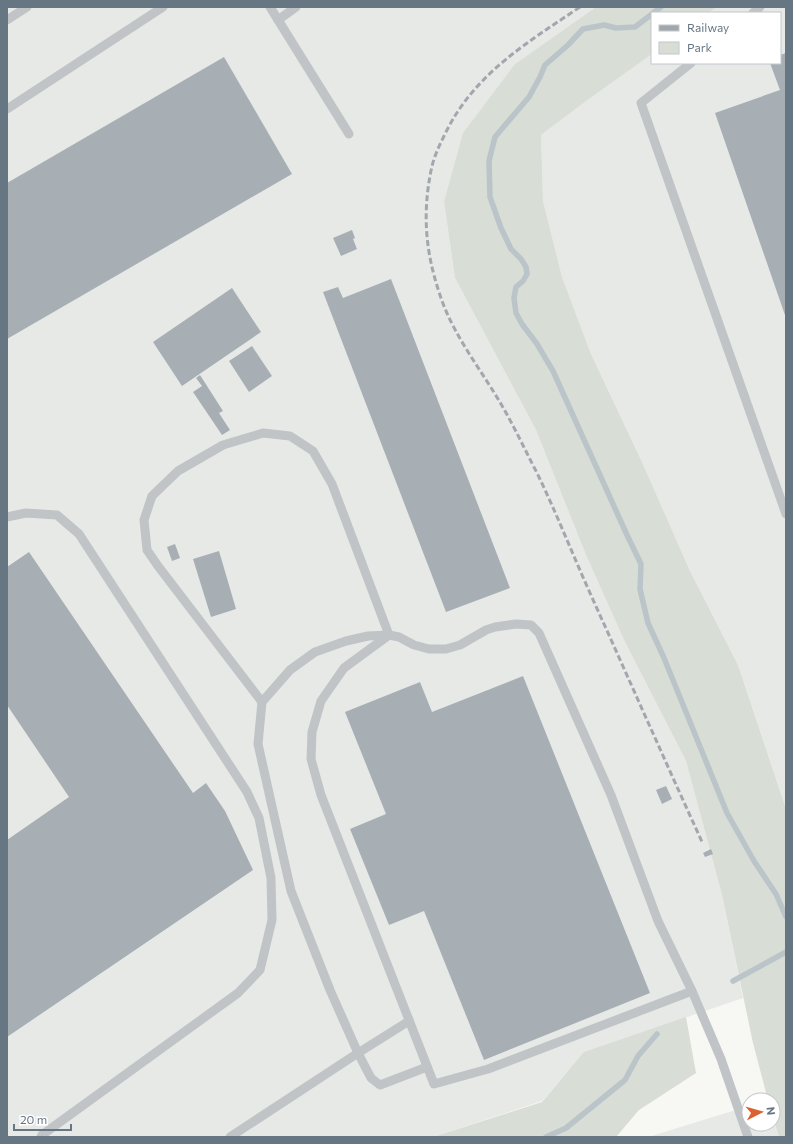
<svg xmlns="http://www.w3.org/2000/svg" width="793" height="1144" font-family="Commissioner,sans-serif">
<rect width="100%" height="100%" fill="#f7f7f4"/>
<g fill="#e7e9e7">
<polygon points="7,7 596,7 515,64 444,202 455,278 536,430 586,555 624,640 686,761 722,895 743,998 585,1052 542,1101 433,1137 7,1137"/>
<polygon points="717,7 786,7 786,809 738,665 690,571 642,462 591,354 562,277 543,201 541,135 589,99 652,54 652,63 780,63 780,13 708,13"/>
<polygon points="749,1106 749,1124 773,1124 773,1117 779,1137 648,1137"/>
</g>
<g fill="#d8ddd5">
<polygon points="596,7 717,7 708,13 652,13 652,54 589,99 541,135 543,201 562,277 591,354 642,462 690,571 738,665 786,809 786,1137 779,1137 773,1117 773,1100 768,1100 753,1043 722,895 686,761 624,640 586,555 536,430 455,278 444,202 463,133 515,64"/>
<polygon points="686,1017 696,1073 639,1110 616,1137 433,1137 542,1102 584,1052"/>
</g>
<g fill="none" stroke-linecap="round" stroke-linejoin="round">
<g stroke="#bac4c9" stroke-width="5.5">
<polyline points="653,13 661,7"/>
<polyline points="652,14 635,27 616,28 604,25 583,29 568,45 545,65 540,77 529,97 495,137 489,161 490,197 501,228 511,249 521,259 526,267 527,274 523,281 516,287 514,298 516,313 522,324 537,344 553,371 627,535 641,564 640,589 648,623 664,658 727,813 754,861 776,894 786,917"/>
<polyline points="733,981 786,952"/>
<polyline points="546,1137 566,1128 625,1080 638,1056 657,1034"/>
</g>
</g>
<g fill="#a7afb4">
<polygon points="786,53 786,318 715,113 780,90 770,63 780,63 780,55"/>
<polygon points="224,57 292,174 7,339 7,183"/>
<polygon points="352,230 355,238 353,239 357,249 341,256 333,238"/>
<polygon points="391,279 510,588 446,612 323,292 338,287 343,298"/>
<polygon points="232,288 261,332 182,386 153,342"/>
<polygon points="252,346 272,376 249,392 229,361"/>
<polygon points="200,375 223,411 219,413 230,430 222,435 193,392 202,386 196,378"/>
<polygon points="175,544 180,558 172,561 167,547"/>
<polygon points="219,551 236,609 211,617 193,559"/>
<polygon points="29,552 193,793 206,783 225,811 253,870 7,1037 7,840 69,797 7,705 7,567"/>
<polygon points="523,676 650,993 484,1060 424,911 389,925 350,829 386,814 345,712 420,682 432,712"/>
<polygon points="666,786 672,799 662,804 656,790"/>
<polygon points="711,849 713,854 705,857 703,853"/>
</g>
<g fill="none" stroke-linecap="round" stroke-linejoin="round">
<g stroke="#c0c4c7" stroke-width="9">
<polyline points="270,7 349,134"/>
<polyline points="753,13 760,7"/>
<polyline points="7,20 27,7"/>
<polyline points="278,20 296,7"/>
<polyline points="691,63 641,103 786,514"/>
<polyline points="7,109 163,7"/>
<polyline points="7,517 26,513 57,515 79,534 247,792 259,818 271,878 272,920 260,970 238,993 42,1135 41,1137"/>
<polyline points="262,702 158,566 147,550 144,520 152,496 178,471 223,445 263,433 290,436 313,451 332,484 389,635 344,668 321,701 312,732 311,759 321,795 434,1084 488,1069 692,991"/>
<polyline points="427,1067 380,1085 371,1078 358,1053 330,990 291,891 258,744 262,702 290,670 315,652 346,641 368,636 389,635 399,637 414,645 429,649 446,649 460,645 486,630 495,627 516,624 531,625 539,633 611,795 658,921 692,991 721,1059 748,1137"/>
<polyline points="230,1137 358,1053 409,1021"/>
</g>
<path stroke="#a1a7ac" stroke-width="3" stroke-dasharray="6 3" stroke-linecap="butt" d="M580,7C528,42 476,73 447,130C441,142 435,154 432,166C422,212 425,251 440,295C453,335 480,368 501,404C514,426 525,450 537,473C556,512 572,553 590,593C628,677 665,761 703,844"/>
</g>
<rect width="793" height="1144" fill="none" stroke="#677683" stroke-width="16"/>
<rect x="651" y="12" width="130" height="52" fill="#ffffff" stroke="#c2c8cd"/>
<rect x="659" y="25" width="20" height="6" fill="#a1a7ac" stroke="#c2c8cd"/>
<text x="687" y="32" font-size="12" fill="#677683">Railway</text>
<rect x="659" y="42" width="20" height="12" fill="#d8ddd5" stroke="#c2c8cd"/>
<text x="687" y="52" font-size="12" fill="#677683">Park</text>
<g transform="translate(761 1112) rotate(84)"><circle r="19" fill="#ffffff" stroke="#c2c8cd"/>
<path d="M0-3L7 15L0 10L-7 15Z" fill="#da6131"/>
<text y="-6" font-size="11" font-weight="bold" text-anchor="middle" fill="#677683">N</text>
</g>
<path d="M14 1124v6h57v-6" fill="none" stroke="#677683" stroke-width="2"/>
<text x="20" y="1124" font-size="12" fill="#677683" stroke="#ffffff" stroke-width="3" paint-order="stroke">20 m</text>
</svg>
